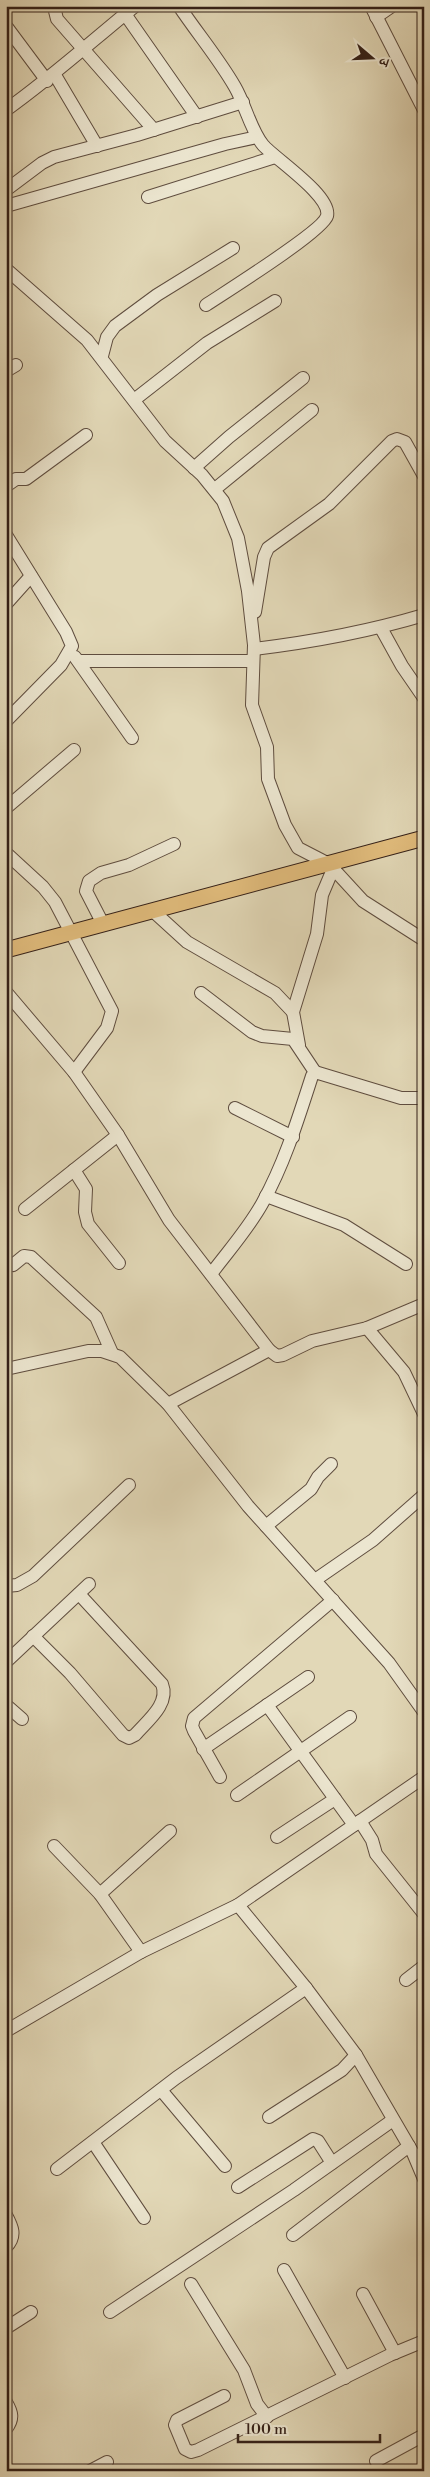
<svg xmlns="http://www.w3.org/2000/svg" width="430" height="2477" font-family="'Libre Bodoni','Noto Serif Devanagari',serif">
<rect width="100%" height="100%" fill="#e2d8b7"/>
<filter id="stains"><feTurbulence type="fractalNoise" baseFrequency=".004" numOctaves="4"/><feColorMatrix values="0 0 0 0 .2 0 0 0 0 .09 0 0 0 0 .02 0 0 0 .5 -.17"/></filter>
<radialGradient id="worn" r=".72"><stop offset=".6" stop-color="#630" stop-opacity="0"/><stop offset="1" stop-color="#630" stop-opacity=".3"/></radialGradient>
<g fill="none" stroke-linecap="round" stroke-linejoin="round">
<defs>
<g id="minor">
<polyline points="59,6 55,11 57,19 154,130"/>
<path d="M179,6C197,33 219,59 235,87C245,104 251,131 263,145C275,159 332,196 327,216C323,231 224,293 206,305"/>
<polyline points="371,6 424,110"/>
<polyline points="125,14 197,117"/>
<polyline points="376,17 392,6"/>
<polyline points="6,26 47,81"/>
<polyline points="55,75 97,146"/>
<path d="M6,110C51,78 92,41 135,6"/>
<polyline points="6,190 42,163 54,157 137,135 243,102"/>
<polyline points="148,197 275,157"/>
<polyline points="6,206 225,144 257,137"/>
<polyline points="6,269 87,340 165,441 202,475 223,501 238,538 248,591 254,645 252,705 267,747 268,779 285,825 298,848 329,864 363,901 424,940"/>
<polyline points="102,356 107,337 115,326 157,295 233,248"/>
<polyline points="6,371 16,365"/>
<polyline points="134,400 207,343 275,301"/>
<polyline points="194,468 229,437 303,378"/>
<polyline points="6,486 16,479 26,479 86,435"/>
<polyline points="215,489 312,410"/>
<polyline points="6,535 66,632 72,646 61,665 6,721"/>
<polyline points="6,604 31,576"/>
<polyline points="255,612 264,557 268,548 329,504 392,441 397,439 405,442 424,476"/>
<polyline points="381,628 402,666 424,698"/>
<path d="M254,649C312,642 367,632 424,615"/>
<polyline points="75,657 132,738"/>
<polyline points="79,661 253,661"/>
<polyline points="6,808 74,750"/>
<polyline points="6,853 43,887 55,902 112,1011 107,1028 74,1072"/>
<polyline points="153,911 187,942 275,993 293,1012"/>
<polyline points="103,924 86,891 89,881 101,873 129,865 174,844"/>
<polyline points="6,992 74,1072 118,1135 169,1220 269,1350 168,1404"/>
<polyline points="201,993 252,1032 262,1036 293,1039 315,1072"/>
<polyline points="299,1045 293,1012 317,934 322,895 333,869"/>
<polyline points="235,1108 293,1137"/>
<polyline points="74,1170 86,1189 85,1212 88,1224 119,1263"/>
<polyline points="266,1196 344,1225 406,1264"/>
<polyline points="25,1209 118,1135"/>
<polyline points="6,1261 13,1265 24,1256 31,1257 96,1317 112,1353"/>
<path d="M211,1274C229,1250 249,1228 263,1202C285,1162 298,1119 312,1076L315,1072L401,1098H424"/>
<polyline points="367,1328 404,1372 424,1414"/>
<polyline points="269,1350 277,1356 283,1355 312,1341 367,1328 424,1304"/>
<polyline points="6,1369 88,1351 102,1351 120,1357 168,1404 248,1506 389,1663 424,1712"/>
<polyline points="266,1526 311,1489 318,1477 331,1464"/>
<polyline points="315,1580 373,1540 424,1495"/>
<polyline points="6,1586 17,1585 33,1576 129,1485"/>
<path d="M33,1636L70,1673L123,1735L129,1738L135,1735C147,1721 170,1704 162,1684L79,1594"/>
<polyline points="6,1662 89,1584"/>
<polyline points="6,1705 22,1719"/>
<polyline points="267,1705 354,1825"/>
<polyline points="203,1749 308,1677"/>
<polyline points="220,1777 194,1731 192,1726 194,1718 333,1600"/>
<polyline points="237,1795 350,1717"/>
<polyline points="360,1821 372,1840 376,1854 424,1914"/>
<polyline points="277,1837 335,1799"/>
<polyline points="54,1846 100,1894 141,1952"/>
<polyline points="100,1894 170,1831"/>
<polyline points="238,1905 306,1988 356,2055 413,2153 424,2179"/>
<polyline points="406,1980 424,1966"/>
<polyline points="6,2031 141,1952 238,1905 424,1777"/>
<polyline points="161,2090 225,2166"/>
<polyline points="269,2117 342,2070 356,2055"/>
<polyline points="93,2142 144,2218"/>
<polyline points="57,2169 176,2078 306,1988"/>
<polyline points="238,2187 313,2139 318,2141 332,2163"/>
<path d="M6,2215C12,2226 17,2236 6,2247"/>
<polyline points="293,2235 409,2146"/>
<polyline points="284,2270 345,2378"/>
<polyline points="191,2284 244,2370 257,2404 267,2417"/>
<polyline points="363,2294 395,2353"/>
<polyline points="110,2312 294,2190 393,2120"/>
<polyline points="6,2328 31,2312"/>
<polyline points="224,2396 177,2420 175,2425 185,2449 191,2452 198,2450 390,2355 424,2341"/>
<path d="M6,2402C12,2412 14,2419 6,2429"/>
<polyline points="376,2461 424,2435"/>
<polyline points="90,2471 107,2462"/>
</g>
<polyline id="major" points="6,950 424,838"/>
</defs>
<use href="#minor" stroke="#5f4d3f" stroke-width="14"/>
<use href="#major" stroke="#331f17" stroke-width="17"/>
<use href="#minor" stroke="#ece6d0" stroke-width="12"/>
<use href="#major" stroke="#e1bc7c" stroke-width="15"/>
</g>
<rect width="430" height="2477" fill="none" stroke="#e2d8b7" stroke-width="25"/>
<rect x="8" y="8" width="415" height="2462" fill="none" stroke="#331f17" stroke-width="2.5"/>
<rect x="12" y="12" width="405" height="2452" fill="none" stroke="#331f17"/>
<g transform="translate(372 58) rotate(109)" stroke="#ece6d0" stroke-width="4" paint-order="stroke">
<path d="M0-4L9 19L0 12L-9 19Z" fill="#331f17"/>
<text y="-8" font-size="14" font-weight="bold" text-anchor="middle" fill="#331f17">उ</text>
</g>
<path d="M238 2434v8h142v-8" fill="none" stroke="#331f17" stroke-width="2.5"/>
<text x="245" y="2434" font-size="15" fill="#331f17" stroke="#ece6d0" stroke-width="4" paint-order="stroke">100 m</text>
<rect width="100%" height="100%" filter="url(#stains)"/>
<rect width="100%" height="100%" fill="url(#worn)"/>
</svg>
